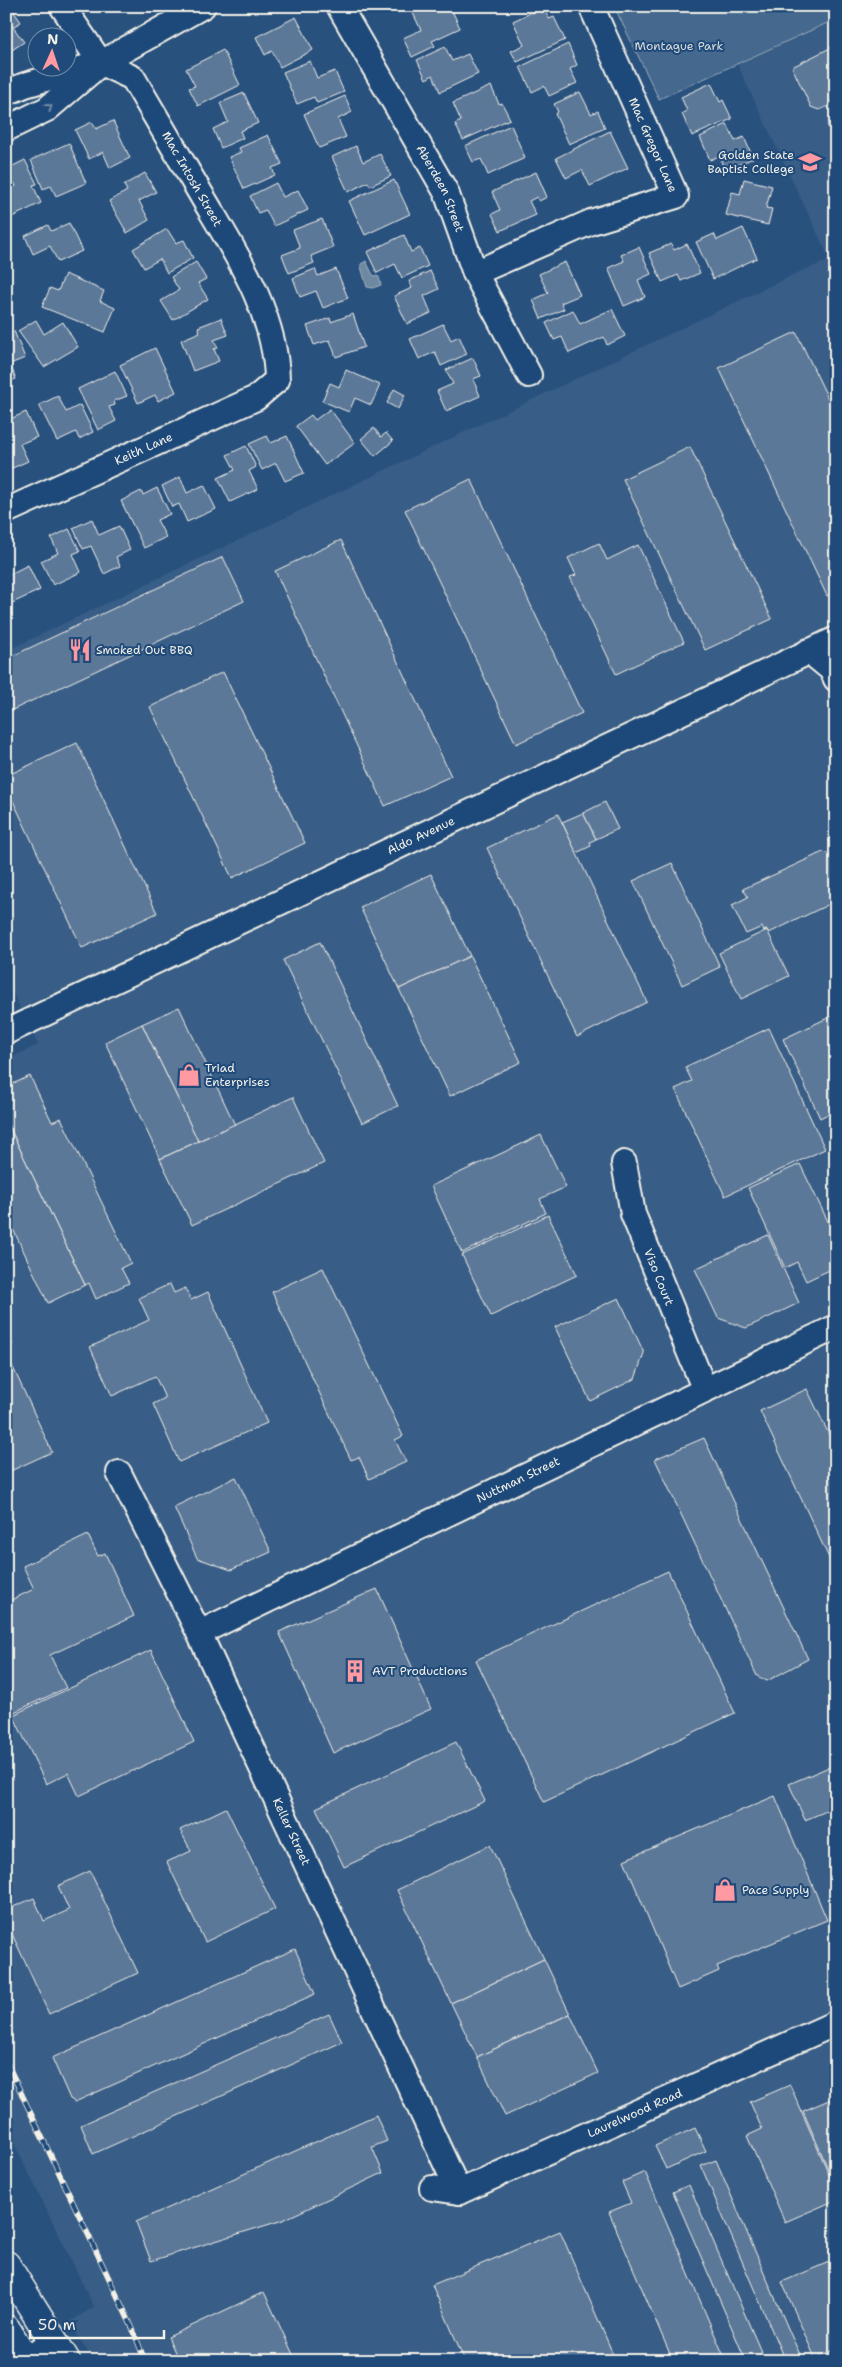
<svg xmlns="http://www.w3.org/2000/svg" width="842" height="2367" font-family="'Shantell Sans',sans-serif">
<rect width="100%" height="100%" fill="#28517e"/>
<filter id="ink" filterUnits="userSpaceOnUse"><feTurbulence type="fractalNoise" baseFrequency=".02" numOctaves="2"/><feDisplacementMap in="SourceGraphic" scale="10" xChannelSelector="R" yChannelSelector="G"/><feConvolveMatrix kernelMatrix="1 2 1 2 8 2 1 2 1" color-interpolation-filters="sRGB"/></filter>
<g filter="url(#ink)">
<polygon fill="#375d86" points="836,19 836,2361 121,2361 117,2352 89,2354 69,2322 94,2307 6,2127 6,1060 38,1045 12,992 6,994 6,651 801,271 830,260 737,64"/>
<polygon fill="#45688e" stroke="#9cacbb" points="614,6 836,6 836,19 659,99"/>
<polygon fill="#6e88a2" stroke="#a4b2be" points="366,261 373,275 379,277 381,285 373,288 367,287 361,267 361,264"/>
<g fill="#5b7899" stroke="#f4f1e8">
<polygon points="10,6 21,22 13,27 24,42 6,54 6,8"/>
<polygon points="422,6 450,6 460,28 432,41 435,46 412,57 403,38 421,30 412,11"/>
<polygon points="543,7 549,19 554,17 565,40 517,62 511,51 524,45 513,21"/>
<polygon points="296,17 313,50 280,67 272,51 265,55 256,37"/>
<polygon points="568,44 577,65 570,69 577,83 549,96 544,86 532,92 520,67"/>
<polygon points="836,45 836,88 831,90 833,95 829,106 819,110 811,107 792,67"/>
<polygon points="445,47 452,61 468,54 478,74 440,92 433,75 426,79 417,60"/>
<polygon points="223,50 240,85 198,106 189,88 195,86 186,69"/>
<polygon points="310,61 317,78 335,71 344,92 317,103 314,97 297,104 283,72"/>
<polygon points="711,83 720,102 723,100 732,119 692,136 682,114 687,111 681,97"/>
<polygon points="491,86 499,104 502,103 510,119 463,140 455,124 461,121 453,103"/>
<polygon points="580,92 591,114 598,111 605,128 569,144 555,114 558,112 554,104"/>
<polygon points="244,93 258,123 240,131 243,138 221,148 213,129 228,122 220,103"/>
<polygon points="345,96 352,112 338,119 346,137 319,148 304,114"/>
<polygon points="836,120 836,143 827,124"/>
<polygon points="113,121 130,158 110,168 103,152 89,159 75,130 92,122 96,129"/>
<polygon points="727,124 735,141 744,137 753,158 725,171 719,156 710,160 700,137"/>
<polygon points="511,125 525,158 488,175 481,159 473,162 465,146"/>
<polygon points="610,131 628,168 590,186 582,170 566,178 556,158"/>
<polygon points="268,135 282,164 272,168 275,175 244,189 229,157 241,152 239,148"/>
<polygon points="69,143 86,183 56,196 51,186 43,189 31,160"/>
<polygon points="356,146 363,162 380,154 391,176 370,186 368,182 348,192 332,157"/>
<polygon points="25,160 37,184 33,185 41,203 8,219 6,190 16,186 7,169"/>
<polygon points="536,172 547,197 539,201 537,197 529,201 536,215 500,231 492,214 500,210 492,192"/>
<polygon points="145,173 156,192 139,201 149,220 127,233 109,201 127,191 124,185"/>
<polygon points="744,179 772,186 766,208 772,209 768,225 726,215 732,192 740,194"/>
<polygon points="394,180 410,214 365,235 349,201"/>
<polygon points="276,183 283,197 298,190 308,210 274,226 266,210 258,213 250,196"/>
<polygon points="322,219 333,247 311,256 314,263 289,273 282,255 300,248 293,230"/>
<polygon points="69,223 82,251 58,262 50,246 33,254 25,236 48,225 51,231"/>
<polygon points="743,228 757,258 713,279 696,242 714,234 717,240"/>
<polygon points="167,229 176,243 184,240 193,258 167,273 160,259 144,268 133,249"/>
<polygon points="404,235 411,252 420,248 428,266 402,278 395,264 377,273 367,252"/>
<polygon points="671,244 674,250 687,244 700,273 681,281 678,275 662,282 649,253"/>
<polygon points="639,247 651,274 638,280 645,297 624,306 608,268 624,261 621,255"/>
<polygon points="196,262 206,279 198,283 208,299 173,320 161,301 179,290 171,277"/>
<polygon points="565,262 580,295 561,303 564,309 541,319 533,300 548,293 539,274"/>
<polygon points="315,269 318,276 336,269 348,298 323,308 316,291 300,297 293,278"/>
<polygon points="430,271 439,289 424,296 431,313 407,324 394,296 412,288 409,281"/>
<polygon points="65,274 104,291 100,301 115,308 105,332 42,307 50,288 58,291"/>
<polygon points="612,309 625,336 607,345 604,337 569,353 562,337 554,340 546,323 573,310 580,324"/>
<polygon points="353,314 364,347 336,357 330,340 314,345 307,326 330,318 331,322"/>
<polygon points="221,318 228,335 214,340 218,348 214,349 219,361 193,371 181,340 200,332 198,327"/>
<polygon points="36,320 44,334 63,322 78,347 44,367 18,331"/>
<polygon points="443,324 451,340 459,336 467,354 441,366 435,352 419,359 410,339"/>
<polygon points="14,331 25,358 10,364 16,379 6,383 6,334"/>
<polygon points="796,332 836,415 836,592 827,596 719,368"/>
<polygon points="155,348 176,392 158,401 155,395 138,403 120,365"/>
<polygon points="473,358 481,376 473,379 480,396 446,411 437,391 453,384 446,370"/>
<polygon points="346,370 380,385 371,405 355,398 349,412 322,401 330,383 339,387"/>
<polygon points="115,371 127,396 114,401 115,405 109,407 116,421 98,430 78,389"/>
<polygon points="394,389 405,395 398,409 387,403"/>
<polygon points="58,396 66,412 80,405 93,432 79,439 76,432 57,441 39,405"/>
<polygon points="330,409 355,443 325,465 296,426 311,415 315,420"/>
<polygon points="26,412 37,437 20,444 28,461 8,470 6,465 6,421"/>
<polygon points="374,428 381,437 386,433 393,441 375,456 361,439"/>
<polygon points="267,436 271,443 287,436 304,473 285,481 276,463 262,470 249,444"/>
<polygon points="246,446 256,467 249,471 258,489 230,502 218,478 235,470 227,455"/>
<polygon points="690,447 772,619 705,650 623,479"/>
<polygon points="180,477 187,493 204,485 216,509 187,522 179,504 172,507 162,486"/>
<polygon points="471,479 582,713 516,744 405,510"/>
<polygon points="157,488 170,514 157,520 166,537 144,548 121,501 141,491 143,495"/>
<polygon points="92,519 99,535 119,526 130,550 116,557 120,566 104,574 91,546 83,549 73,528"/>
<polygon points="69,529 80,551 73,554 81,572 53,585 41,561 58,553 51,538"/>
<polygon points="341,540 451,776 385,806 275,571"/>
<polygon points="599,543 607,560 638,545 684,642 616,674 570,577 576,575 568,558"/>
<polygon points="223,557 244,601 6,713 6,659"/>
<polygon points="28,565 40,590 6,606 6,567 10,574"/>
<polygon points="223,672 305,843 232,878 150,707"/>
<polygon points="77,743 157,913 82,948 6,786 6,776"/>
<polygon points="605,802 618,829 596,839 583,813"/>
<polygon points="583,813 596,839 590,842 591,846 576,853 562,822"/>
<polygon points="558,814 647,1002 577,1037 487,848"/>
<polygon points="823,852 836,855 836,901 769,933 767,930 764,931 762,927 746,934 732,905 748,897 743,889"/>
<polygon points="672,863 720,967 682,985 633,881"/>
<polygon points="431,874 470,956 399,989 360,907"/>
<polygon points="767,930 789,976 741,999 719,953"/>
<polygon points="320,942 398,1106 362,1123 283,960"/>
<polygon points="470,956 521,1062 450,1096 399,989"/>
<polygon points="179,1007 235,1125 198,1141 142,1024"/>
<polygon points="836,1014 836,1110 820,1118 783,1039"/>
<polygon points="142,1024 198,1141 160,1159 105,1042"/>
<polygon points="769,1028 825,1149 725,1196 675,1089 692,1081 685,1067"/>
<polygon points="30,1076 52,1122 61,1118 131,1263 121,1268 129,1283 96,1299 89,1283 85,1285 6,1120 6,1087"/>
<polygon points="293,1097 324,1163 192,1225 160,1159"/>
<polygon points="6,1120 85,1285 48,1303 6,1214"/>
<polygon points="541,1135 566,1187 540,1199 546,1213 462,1253 431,1186"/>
<polygon points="800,1164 836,1238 836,1267 806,1281 797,1262 785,1268 748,1188"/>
<polygon points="548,1215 577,1275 491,1316 462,1255"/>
<polygon points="768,1235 799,1303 746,1328 718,1318 695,1269"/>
<polygon points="323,1268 403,1436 395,1440 406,1462 369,1479 359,1457 351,1460 272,1292"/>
<polygon points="170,1284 174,1293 185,1288 191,1300 208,1292 267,1423 179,1462 153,1404 165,1398 155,1376 112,1396 90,1347 149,1320 139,1298"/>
<polygon points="619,1298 644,1353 635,1379 590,1401 555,1327"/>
<polygon points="6,1331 13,1344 6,1347"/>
<polygon points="11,1363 52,1452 6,1473 6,1365"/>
<polygon points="807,1389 836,1449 836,1573 760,1411"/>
<polygon points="704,1438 808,1659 767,1681 757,1676 655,1459"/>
<polygon points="236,1477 271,1552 231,1570 197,1558 174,1507"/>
<polygon points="88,1535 98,1556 105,1553 134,1616 50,1655 66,1688 12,1713 6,1701 6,1590 11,1600 34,1589 23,1566"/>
<polygon points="668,1571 735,1713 544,1802 476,1660"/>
<polygon points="377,1589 431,1709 333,1753 279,1632"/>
<polygon points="151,1650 194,1742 79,1796 68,1773 46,1784 13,1715"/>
<polygon points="456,1742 485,1801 344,1867 316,1808"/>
<polygon points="836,1764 836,1807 805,1820 789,1784"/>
<polygon points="775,1796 827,1920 717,1966 719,1971 678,1989 624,1860"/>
<polygon points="226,1808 275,1909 205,1942 167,1862 191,1851 180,1830"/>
<polygon points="490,1845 544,1959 451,2003 397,1890"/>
<polygon points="90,1871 138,1973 49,2014 6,1921 6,1910 34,1898 44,1921 69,1910 58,1886"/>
<polygon points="295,1949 315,1994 75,2102 70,2099 52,2058"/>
<polygon points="544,1959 570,2014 477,2057 451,2003"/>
<polygon points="329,2014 342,2042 93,2154 81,2125"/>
<polygon points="570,2014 598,2073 505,2116 477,2057"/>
<polygon points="790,2085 836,2190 836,2200 785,2222 747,2136 762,2129 750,2102"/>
<polygon points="836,2097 836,2179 833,2180 803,2111"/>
<polygon points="376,2115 387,2141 372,2147 383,2173 283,2220 151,2261 136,2222"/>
<polygon points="695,2128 706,2151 666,2169 655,2146"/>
<polygon points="716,2160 790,2333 803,2361 785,2361 701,2166"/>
<polygon points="645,2172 726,2361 673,2361 609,2212 631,2203 622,2182"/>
<polygon points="689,2185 765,2361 746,2361 673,2192"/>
<polygon points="560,2231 616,2361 465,2361 432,2285"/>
<polygon points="836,2259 836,2349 815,2358 782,2282"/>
<polygon points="264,2292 296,2361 179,2361 168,2337"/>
</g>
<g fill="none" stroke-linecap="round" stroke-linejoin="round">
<defs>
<g id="minor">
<path id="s1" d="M339,6L446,192L475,273L529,375"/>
<polyline points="6,93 25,85 94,65"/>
<polyline points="6,129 47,109 101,63 203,6"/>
<polyline points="475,273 591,222 676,196 591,6"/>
<path id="s2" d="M6,511L256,398L277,380C276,315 237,255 205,201C181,160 157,119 133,78L101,63L62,6"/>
<polyline points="809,651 832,670 836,679"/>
<path id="s3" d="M6,1032L836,639"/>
<path id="s4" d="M624,1163L633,1214L704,1388"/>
<path id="s5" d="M119,1473L199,1633L459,2192"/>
<path id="s6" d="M199,1633L836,1327"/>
<path id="s7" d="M432,2188L459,2192L836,2023"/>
<polyline points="23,2361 54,2341"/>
</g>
<g id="major">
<polyline points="6,2265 66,2361"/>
<polyline points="6,2329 26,2361"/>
</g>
</defs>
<use href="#minor" stroke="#f4f1e8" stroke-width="28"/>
<use href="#major" stroke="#f4f1e8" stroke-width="31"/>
<use href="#minor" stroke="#1f4a7a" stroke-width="24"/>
<use href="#major" stroke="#1f4a7a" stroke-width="28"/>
<defs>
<polyline id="rail" points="6,2061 132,2327 145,2361"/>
</defs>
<use href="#rail" stroke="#f4f1e8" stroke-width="5.5"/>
<use href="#rail" stroke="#1f4a7a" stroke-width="4" stroke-dasharray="11" stroke-linecap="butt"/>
</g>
<defs><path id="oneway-chevron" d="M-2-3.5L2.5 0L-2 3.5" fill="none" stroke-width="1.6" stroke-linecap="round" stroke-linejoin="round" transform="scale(1.25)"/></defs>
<use stroke="#748da6" href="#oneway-chevron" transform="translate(49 107) rotate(-36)"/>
</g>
<defs>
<symbol id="university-bare" viewBox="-9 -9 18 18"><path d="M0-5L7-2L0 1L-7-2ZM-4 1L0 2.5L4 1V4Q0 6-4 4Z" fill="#ff9aa2" stroke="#1f4a7a" stroke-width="2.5" paint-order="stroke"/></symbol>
<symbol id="restaurant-bare" viewBox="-9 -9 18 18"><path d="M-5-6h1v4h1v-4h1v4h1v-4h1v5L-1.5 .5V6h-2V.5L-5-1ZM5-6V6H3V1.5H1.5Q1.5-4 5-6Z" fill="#ff9aa2" stroke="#1f4a7a" stroke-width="2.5" paint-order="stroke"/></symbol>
<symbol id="shop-bare" viewBox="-9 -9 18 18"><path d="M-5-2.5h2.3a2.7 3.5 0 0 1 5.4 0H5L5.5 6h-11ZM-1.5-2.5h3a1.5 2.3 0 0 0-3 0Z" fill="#ff9aa2" stroke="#1f4a7a" stroke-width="2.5" paint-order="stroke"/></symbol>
<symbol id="building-bare" viewBox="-9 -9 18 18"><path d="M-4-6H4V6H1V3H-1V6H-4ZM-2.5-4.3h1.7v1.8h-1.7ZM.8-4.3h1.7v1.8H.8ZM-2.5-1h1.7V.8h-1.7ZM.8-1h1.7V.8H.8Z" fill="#ff9aa2" stroke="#1f4a7a" stroke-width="2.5" paint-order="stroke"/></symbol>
</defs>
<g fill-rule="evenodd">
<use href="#university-bare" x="794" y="146" width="32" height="32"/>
<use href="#restaurant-bare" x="64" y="634" width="32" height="32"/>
<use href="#shop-bare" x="173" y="1059" width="32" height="32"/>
<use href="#building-bare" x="339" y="1655" width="32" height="32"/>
<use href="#shop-bare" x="709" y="1874" width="32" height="32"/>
</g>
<g text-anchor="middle" stroke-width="4" stroke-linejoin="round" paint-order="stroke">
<g font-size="12" fill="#dadcda" stroke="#1f4a7a">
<text x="679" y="50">Montague Park</text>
</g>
<g font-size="12" fill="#f4f1e8" stroke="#1f4a7a">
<text transform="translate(653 145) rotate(66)" y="4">Mac Gregor Lane</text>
<text transform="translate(192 179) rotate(60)" y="4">Mac Intosh Street</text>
<text dy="4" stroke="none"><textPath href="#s1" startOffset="209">Aberdeen Street</textPath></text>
<text dy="4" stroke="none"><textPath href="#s2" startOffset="151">Keith Lane</textPath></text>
<text dy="4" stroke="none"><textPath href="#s3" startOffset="459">Aldo Avenue</textPath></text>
<text dy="4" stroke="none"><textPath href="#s4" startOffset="120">Viso Court</textPath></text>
<text dy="4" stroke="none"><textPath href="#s6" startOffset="354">Nuttman Street</textPath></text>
<text dy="4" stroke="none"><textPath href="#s5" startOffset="398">Keller Street</textPath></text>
<text dy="4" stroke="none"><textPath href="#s7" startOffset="220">Laurelwood Road</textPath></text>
</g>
<g font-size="12" fill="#f4f1e8" stroke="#1f4a7a" text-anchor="start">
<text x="794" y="159" text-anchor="end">Golden State<tspan x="794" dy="14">Baptist College</tspan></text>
<text x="96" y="654">Smoked Out BBQ</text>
<text x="205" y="1072">Triad<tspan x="205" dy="14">Enterprises</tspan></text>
<text x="372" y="1675">AVT Productions</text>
<text x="742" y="1894">Pace Supply</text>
</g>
</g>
<rect width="842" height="2367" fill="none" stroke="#1f4a7a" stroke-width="25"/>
<rect x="12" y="12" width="817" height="2342" fill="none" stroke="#f4f1e8" stroke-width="2" filter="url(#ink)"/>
<g transform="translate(52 52) rotate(3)"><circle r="24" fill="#1f4a7a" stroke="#748da6"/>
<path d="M0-4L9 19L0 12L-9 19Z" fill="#ff9aa2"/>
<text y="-8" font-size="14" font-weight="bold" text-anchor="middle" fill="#f4f1e8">N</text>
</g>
<path d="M30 2330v8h134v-8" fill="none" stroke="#f4f1e8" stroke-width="2.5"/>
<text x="38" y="2330" font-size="15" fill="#f4f1e8" stroke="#1f4a7a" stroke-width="4" paint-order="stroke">50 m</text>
</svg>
